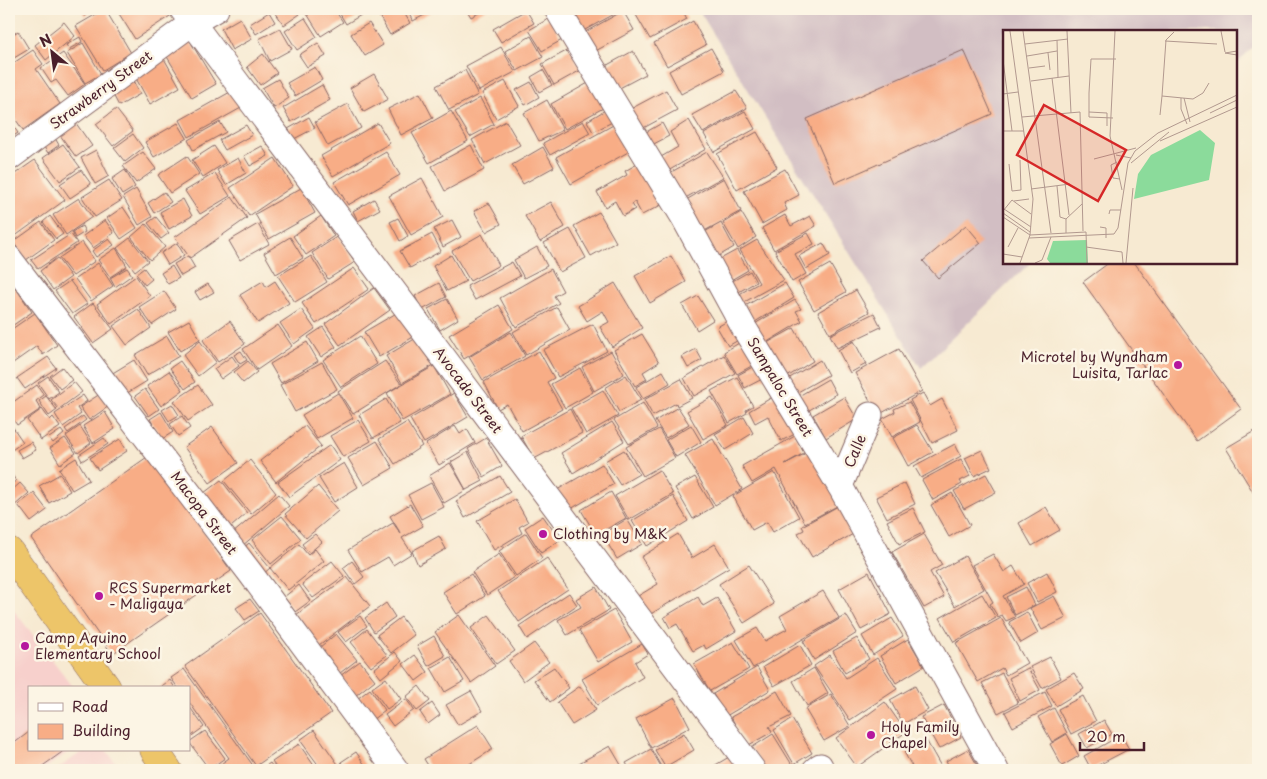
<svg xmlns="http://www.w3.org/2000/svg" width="1267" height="779" font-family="'Playpen Sans',sans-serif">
<rect width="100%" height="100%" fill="#fcf5e5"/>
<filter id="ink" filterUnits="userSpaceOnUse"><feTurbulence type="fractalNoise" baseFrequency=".02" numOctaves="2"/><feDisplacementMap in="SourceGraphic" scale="10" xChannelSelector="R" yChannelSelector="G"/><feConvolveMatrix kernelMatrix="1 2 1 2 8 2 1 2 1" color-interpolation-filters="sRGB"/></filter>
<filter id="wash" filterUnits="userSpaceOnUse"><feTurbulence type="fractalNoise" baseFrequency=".0096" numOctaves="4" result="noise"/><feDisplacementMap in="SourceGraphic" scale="20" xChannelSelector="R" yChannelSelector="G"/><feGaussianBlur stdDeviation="1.12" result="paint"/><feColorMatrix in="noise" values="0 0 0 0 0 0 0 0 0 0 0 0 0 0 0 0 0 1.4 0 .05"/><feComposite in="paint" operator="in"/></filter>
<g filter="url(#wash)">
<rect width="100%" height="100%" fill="#f7ead2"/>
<g fill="#f7d0cc">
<polygon points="9,604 74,688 29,688 29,750 71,750 43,770 9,770"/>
<polygon points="85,750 106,750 121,770 56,770"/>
</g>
<polygon fill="#d2bec3" points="698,9 1258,9 1258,42 1236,64 1236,31 1004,31 1004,262 1030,263 921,368"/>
<g id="blocks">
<g fill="#f8ad86">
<polygon points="81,9 97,9 85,16"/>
<polygon points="105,9 131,53 103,70 76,26"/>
<polygon points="116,9 165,9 170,16 135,39"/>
<polygon points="273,9 296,9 300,14 284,25"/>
<polygon points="304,9 334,9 343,22 321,36"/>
<polygon points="337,9 371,9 346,24"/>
<polygon points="375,9 402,9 410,23 390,35"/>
<polygon points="406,9 436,9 413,21"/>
<polygon points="466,9 487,9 471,17"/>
<polygon points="571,9 619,9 620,11 583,31"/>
<polygon points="647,9 682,9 687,19 650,39 636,15"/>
<polygon points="526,10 534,23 501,42 493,29"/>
<polygon points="623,11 634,30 590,54 580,35"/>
<polygon points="269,12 275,22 256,34 250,24"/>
<polygon points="240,18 252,39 232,50 221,29"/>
<polygon points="305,18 317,37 297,50 285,31"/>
<polygon points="550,18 562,40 542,51 529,30"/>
<polygon points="693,21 706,45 667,66 654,43"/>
<polygon points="64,22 75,36 46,60 35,45"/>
<polygon points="369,23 383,45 365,56 351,34"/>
<polygon points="280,28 292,49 270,61 259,39"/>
<polygon points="18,31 29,49 14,58 9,49 9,37"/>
<polygon points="187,36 216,84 192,98 163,50"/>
<polygon points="531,36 543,57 517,71 505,51"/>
<polygon points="80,37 82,42 69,49 66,45"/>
<polygon points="83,43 101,74 85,83 67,53"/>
<polygon points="318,43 326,56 307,67 299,55"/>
<polygon points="501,47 515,72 479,91 466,66"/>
<polygon points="711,48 724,71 681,94 669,71"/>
<polygon points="570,49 581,70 554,85 542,64"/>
<polygon points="33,50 43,64 36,69 60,104 23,130 9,110 9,66"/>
<polygon points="964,50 992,114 835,183 807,119"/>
<polygon points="633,51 646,74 612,92 600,69"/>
<polygon points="63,53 85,84 68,96 56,80 51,83 41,68"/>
<polygon points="263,54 277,73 260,85 247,67"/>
<polygon points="162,55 180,87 150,104 132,71"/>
<polygon points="315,67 322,80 295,96 287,83"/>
<polygon points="465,70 478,95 449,110 436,86"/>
<polygon points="543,70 552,85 539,92 531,77"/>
<polygon points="129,73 140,94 119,106 108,85"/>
<polygon points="374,74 388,99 364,112 350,88"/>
<polygon points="278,79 289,98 274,108 262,88"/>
<polygon points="505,81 519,106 496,119 482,93"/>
<polygon points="531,82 539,97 525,105 516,90"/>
<polygon points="590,82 605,107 565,129 551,104"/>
<polygon points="322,85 330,100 291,122 283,108"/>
<polygon points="666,90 677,110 634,133 623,113"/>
<polygon points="232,91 241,108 189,137 180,120"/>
<polygon points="736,91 747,108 703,133 692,115"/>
<polygon points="420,93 433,118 401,135 388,109"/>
<polygon points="480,98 494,124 470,137 455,112"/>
<polygon points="547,100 563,130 539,141 524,113"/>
<polygon points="348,104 361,128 328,146 315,122"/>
<polygon points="116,109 133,131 113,146 96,124"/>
<polygon points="607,109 614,121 593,132 587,121"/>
<polygon points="451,111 468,141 429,163 412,133"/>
<polygon points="745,111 755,129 714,152 704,134"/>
<polygon points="309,117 315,128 294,139 288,129"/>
<polygon points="73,119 92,146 76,157 57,131"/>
<polygon points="9,120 18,133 9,139"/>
<polygon points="689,120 706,149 661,175 661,157 678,147 670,132"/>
<polygon points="506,121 520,145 485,164 472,140"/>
<polygon points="583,121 590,133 550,155 543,143"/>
<polygon points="220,122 226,132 193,150 188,140"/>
<polygon points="178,123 187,138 154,157 145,142"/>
<polygon points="378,123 390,143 333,176 321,156"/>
<polygon points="662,123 669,136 648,147 641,135"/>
<polygon points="615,124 630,151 571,184 556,157"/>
<polygon points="246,125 252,135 225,150 219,140"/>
<polygon points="757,132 777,167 737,190 717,154"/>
<polygon points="52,133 59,145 48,153 40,141"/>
<polygon points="133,134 143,148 125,162 114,148"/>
<polygon points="63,144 80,167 60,181 43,158"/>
<polygon points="471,145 484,170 445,191 432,166"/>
<polygon points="214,146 225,163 203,177 192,160"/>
<polygon points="262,146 268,156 250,166 244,156"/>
<polygon points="543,147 554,167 523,184 512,165"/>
<polygon points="96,150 109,176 95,184 81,158"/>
<polygon points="143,152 156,169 136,183 123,166"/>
<polygon points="386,152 400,175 348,205 334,182"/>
<polygon points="707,152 723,177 680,201 666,175"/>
<polygon points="187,156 199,174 170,193 158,175"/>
<polygon points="238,158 246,173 226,185 217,170"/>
<polygon points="275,158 293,186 249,216 230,188"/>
<polygon points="35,160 65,200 14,237 9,229 9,178"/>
<polygon points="639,163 661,205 642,215 635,202 632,204 635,209 623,216 615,201 605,207 597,192 627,175 625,171"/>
<polygon points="785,169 799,195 784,203 787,210 762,224 744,191"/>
<polygon points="81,170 91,184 70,198 60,184"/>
<polygon points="125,170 135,187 122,195 112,179"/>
<polygon points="215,173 230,196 200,214 185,191"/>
<polygon points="422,178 443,217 411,235 389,196"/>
<polygon points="724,178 741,211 699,234 681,203"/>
<polygon points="109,180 122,200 95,217 82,197"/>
<polygon points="301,188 315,213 269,239 255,214"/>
<polygon points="136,189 152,217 139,225 123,197"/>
<polygon points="164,192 171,202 154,213 148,203"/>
<polygon points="232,197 247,218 190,258 175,237"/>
<polygon points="79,198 92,217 66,235 53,215"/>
<polygon points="183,199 192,216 169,229 160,212"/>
<polygon points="374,199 380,209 358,221 353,211"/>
<polygon points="551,202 565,227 540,242 525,216"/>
<polygon points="489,203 501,224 486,232 474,211"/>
<polygon points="123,207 137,228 121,239 107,218"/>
<polygon points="599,212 616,242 591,256 574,226"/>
<polygon points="741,212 756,237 738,249 723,223"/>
<polygon points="785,215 791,226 810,216 816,226 774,250 762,228"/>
<polygon points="50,216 63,234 56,239 43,222"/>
<polygon points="321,216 334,236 306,255 293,236"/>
<polygon points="156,217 169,233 161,239 148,223"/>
<polygon points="398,218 408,236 400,241 390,222"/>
<polygon points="105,220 114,233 93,248 83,236"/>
<polygon points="452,220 461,237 443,247 434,229"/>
<polygon points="41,222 54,240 26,260 13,242"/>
<polygon points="721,223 734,247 712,260 699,235"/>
<polygon points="146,224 165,247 150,260 131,237"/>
<polygon points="258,224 269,244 240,260 229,241"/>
<polygon points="966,225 981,243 938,278 923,261"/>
<polygon points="82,226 85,232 75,238 72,232"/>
<polygon points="570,229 586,258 560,272 544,243"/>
<polygon points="808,233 814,244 795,254 806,274 792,282 775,251"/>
<polygon points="71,234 77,243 38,269 31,260"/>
<polygon points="432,234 441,251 410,268 400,251"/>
<polygon points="482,234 499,265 470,281 452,251"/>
<polygon points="338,236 355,262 328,279 312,253"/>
<polygon points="290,237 303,258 276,274 264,253"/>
<polygon points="130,238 148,261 135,271 117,248"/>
<polygon points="109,239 114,245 96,257 92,251"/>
<polygon points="757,240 784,280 739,305 734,297 759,283 740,250"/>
<polygon points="82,242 95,261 73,276 59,258"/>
<polygon points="177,243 184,255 168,265 161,253"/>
<polygon points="823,243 830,255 806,269 799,256"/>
<polygon points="537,247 547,266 524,278 514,260"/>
<polygon points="116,248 127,266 110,277 98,260"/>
<polygon points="737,250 748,270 724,284 713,263"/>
<polygon points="451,255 466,281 447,291 433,266"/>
<polygon points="188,256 195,268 181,276 174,264"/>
<polygon points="311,256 327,282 295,302 278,276"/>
<polygon points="671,256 686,282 650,303 635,276"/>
<polygon points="57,258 71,277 53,290 40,271"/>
<polygon points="512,262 520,276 475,300 467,286"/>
<polygon points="1110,262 1134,262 1241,409 1197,441 1083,282"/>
<polygon points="98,263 113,286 91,301 75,279"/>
<polygon points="830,264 846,292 814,310 798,282"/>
<polygon points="172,266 179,278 168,284 161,273"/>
<polygon points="127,268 132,275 115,287 110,278"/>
<polygon points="144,268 152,279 145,285 136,274"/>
<polygon points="354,268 369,289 316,324 302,303"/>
<polygon points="551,269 563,291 554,296 559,303 516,327 500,298"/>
<polygon points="750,271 756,282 735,294 729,283"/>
<polygon points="136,276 150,296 111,324 97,304"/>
<polygon points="70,281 87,304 72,314 55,291"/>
<polygon points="263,281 266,287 275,281 289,303 258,323 240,295"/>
<polygon points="439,283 446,297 422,310 415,296"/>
<polygon points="615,283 642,328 612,347 600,327 609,322 603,311 587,321 578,306"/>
<polygon points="785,283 794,298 750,325 740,309"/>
<polygon points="208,284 214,292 200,300 195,292"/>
<polygon points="15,287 32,312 9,328 9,291"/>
<polygon points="374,288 390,310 340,345 325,324"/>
<polygon points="856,290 869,312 830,334 818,312"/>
<polygon points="164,291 176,309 152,325 139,307"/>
<polygon points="698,296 713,320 697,330 682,305"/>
<polygon points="447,299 458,319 440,330 428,309"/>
<polygon points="795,300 801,309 796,311 802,321 764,344 753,325"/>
<polygon points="93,303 113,329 93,343 74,317"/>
<polygon points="499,305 513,329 464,359 449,335"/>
<polygon points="557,307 570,330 526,355 513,332"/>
<polygon points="138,309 151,328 127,345 113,326"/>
<polygon points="301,309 315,329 294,344 280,323"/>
<polygon points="400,311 415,336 379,357 364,332"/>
<polygon points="35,313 57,345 43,355 37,346 13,363 9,356 9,331"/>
<polygon points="874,313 881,327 837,348 830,335"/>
<polygon points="731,319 742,338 728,346 717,327"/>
<polygon points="189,320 200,339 180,351 168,332"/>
<polygon points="230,321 245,344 218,362 203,340"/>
<polygon points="593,324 607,351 558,377 543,350"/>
<polygon points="278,325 292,346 257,370 243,349"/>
<polygon points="323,327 336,347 321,357 308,337"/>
<polygon points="794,328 813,361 787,377 767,343"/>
<polygon points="511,332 525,356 483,380 469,357"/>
<polygon points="642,334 659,362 643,372 647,379 635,386 614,350"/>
<polygon points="167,336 179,356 147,375 135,355"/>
<polygon points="360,336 377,364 341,387 323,360"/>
<polygon points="418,337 434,365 402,383 386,356"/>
<polygon points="744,340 757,363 737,374 724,352"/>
<polygon points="200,341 216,362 198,376 183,355"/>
<polygon points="854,341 866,364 850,373 838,350"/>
<polygon points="307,342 318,361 281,383 270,364"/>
<polygon points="696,349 702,360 688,368 682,357"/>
<polygon points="899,349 922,391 878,415 855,373"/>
<polygon points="241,351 247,360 240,364 234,355"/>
<polygon points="539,351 554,378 547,382 562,409 522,431 507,404 498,409 484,382"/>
<polygon points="611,351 624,374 594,391 582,367"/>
<polygon points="724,355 735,373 694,396 684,378"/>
<polygon points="232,356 239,366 221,379 214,369"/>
<polygon points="48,357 56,368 25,389 17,378"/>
<polygon points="134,360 147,381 124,395 111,374"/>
<polygon points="820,360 828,375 796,393 788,379"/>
<polygon points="180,361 195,382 185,389 170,368"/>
<polygon points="248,361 257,372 243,383 234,372"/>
<polygon points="385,361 401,384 353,414 338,391"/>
<polygon points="322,362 337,389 295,412 280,385"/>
<polygon points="758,364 766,377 745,388 738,375"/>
<polygon points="434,366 450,394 402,421 387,393"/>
<polygon points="62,367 72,380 60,389 50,376"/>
<polygon points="580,368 593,392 565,408 551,384"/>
<polygon points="169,371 183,390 161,406 147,386"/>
<polygon points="663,371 670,383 643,399 636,387"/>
<polygon points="626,375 641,400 619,412 605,388"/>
<polygon points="48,376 59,392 49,399 38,383"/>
<polygon points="737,377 753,406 746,410 747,413 729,423 711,391"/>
<polygon points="681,379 692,398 677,406 676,403 653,416 644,400"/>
<polygon points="828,379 836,394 806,412 797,397"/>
<polygon points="74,382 82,392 59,409 51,400"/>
<polygon points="37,385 44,395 36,401 41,409 17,425 9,413 9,405"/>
<polygon points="198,385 212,405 188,421 174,401"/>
<polygon points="145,389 159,409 149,416 135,396"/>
<polygon points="603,390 618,416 586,434 571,408"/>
<polygon points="338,393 353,418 317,439 302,415"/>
<polygon points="454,393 468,417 424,443 410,419"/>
<polygon points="923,393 930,406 942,399 958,430 932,443 910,400"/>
<polygon points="100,394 109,406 89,420 80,407"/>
<polygon points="83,395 87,401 77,408 81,414 63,427 55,414"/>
<polygon points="776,395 797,433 781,441 768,416 755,423 749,411"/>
<polygon points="46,396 57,410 49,416 39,401"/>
<polygon points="712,397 728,425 703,439 687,411"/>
<polygon points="844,397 857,419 826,438 813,415"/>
<polygon points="386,399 400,423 373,438 359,415"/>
<polygon points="909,402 920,422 892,437 882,419 895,412 894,409"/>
<polygon points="643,403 657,428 629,444 614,420"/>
<polygon points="172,404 179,415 169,421 162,410"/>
<polygon points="678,407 689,424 666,438 655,421"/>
<polygon points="42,409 50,420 53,417 60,427 41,440 27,420"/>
<polygon points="570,409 582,433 534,459 521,436"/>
<polygon points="105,412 115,429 93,443 83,426"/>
<polygon points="161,412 173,432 162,439 150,419"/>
<polygon points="83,416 86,420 68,433 65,429"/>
<polygon points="182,416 190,428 178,436 170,424"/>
<polygon points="744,417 753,433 725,450 715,434"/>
<polygon points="358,420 371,441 343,457 330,436"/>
<polygon points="407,422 422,446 395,464 379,439"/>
<polygon points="612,422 624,441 573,473 561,453"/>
<polygon points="691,425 701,442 676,457 666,440"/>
<polygon points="917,425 933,452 908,466 893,438"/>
<polygon points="12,426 23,442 9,452 9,429"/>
<polygon points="80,426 91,443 78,453 66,436"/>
<polygon points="305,426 321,446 276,482 260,461"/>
<polygon points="455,426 460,434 467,429 475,443 439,465 426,444"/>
<polygon points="212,427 238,463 210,483 184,447"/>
<polygon points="659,429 675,458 643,476 626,447"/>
<polygon points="1258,429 1258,500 1226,448"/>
<polygon points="61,430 64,434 53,443 49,438"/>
<polygon points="795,436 804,453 785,464 810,451 839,505 805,523 776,469 752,483 742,466"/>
<polygon points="65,438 76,453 60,464 50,448"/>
<polygon points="104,438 108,444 82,461 79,455"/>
<polygon points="486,438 502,466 484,477 468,449"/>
<polygon points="120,439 127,451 98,470 90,458"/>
<polygon points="713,439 742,489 715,505 685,455"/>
<polygon points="377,441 393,468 364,485 348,458"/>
<polygon points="31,442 36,450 22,458 17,450"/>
<polygon points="955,444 961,456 921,478 914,466"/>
<polygon points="330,445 340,460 289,497 278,482"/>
<polygon points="624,450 639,474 620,485 605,461"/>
<polygon points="982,450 991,468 974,476 965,458"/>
<polygon points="468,452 483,481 466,490 451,462"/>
<polygon points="150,455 231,571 112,654 31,538"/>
<polygon points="76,458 89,480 72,490 59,469"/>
<polygon points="961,459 970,476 960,481 962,484 933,500 922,480"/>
<polygon points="250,460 276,493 251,514 224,481"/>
<polygon points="344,463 358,487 334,502 319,478"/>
<polygon points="450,463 466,490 444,503 429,476"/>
<polygon points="602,464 614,484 569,510 557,490"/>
<polygon points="659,470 673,494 629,520 615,496"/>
<polygon points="774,472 799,517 773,532 767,522 752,530 733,496"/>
<polygon points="11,473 16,481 9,485 9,475"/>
<polygon points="60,474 70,491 49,503 39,486"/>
<polygon points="986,474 996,492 964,509 954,491"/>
<polygon points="500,476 510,492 465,518 456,501"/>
<polygon points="695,477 713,507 693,519 675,488"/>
<polygon points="221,480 247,513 231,527 204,493"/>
<polygon points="20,483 29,493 13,507 9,503 9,493"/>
<polygon points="431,483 444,507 421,519 408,495"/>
<polygon points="905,483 915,504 887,518 876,497"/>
<polygon points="318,486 338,511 306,538 285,514"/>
<polygon points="611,492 626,518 596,535 581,510"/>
<polygon points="34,493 47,510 31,522 18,505"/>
<polygon points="952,493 970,525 949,537 931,505"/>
<polygon points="279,494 289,506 242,546 232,534"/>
<polygon points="673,496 688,521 647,546 632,521"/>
<polygon points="515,499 528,522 519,527 522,533 494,550 477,521"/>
<polygon points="410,504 423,526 402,538 412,553 393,565 388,557 362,572 348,550 393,523 401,534 390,516"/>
<polygon points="840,505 855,533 812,557 798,533 804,530 802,526"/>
<polygon points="1046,507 1060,530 1032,546 1019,523"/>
<polygon points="913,508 925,532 899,544 887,521"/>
<polygon points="282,516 301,539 271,564 252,540"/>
<polygon points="543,516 560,540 541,553 525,528"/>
<polygon points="627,519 642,544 617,559 602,534"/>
<polygon points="526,533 542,558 516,576 499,551"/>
<polygon points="315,534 322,542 309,553 302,544"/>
<polygon points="678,534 692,558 715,544 729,567 649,615 638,596 658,584 641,557"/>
<polygon points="924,534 942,565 930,572 944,597 924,608 892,552"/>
<polygon points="439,536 446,549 418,565 412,551"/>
<polygon points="249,543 270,568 262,575 241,550"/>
<polygon points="299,544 308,555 315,549 324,561 288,590 270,568"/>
<polygon points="499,554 514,577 487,595 472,572"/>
<polygon points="993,554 1004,572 1013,566 1024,584 1003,596 1015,617 1006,621 1002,615 998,617 990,604 993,602 972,565"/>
<polygon points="965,556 984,589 955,606 935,573"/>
<polygon points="547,558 568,589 519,622 498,591"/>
<polygon points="332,561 344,576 313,598 302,584"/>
<polygon points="352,561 364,577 355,584 343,568"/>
<polygon points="749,565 774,604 744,623 719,584"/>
<polygon points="869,572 891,614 861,630 839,589"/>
<polygon points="1047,572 1057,592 1037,602 1027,583"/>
<polygon points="471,574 485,596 457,614 443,592"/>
<polygon points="347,577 370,606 319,645 296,615"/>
<polygon points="299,585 310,601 295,612 284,597"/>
<polygon points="596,587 609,610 567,635 558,620 581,607 576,599"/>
<polygon points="1026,587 1035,605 1015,615 1006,597"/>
<polygon points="823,591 839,618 753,668 736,640 757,628 765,641 787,629 780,616"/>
<polygon points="569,593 577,605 527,639 519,626"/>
<polygon points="982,594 996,618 954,642 940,618"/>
<polygon points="1054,596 1066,618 1042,630 1030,608"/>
<polygon points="698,597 703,606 717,598 736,631 706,649 704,645 693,651 677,624 670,628 664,617"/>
<polygon points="250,599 259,611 245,620 236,608"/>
<polygon points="386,603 395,617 374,632 365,618"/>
<polygon points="614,610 632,642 598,662 579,630"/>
<polygon points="1027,612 1038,633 1021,643 1009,622"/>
<polygon points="260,613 331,713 256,766 185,666"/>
<polygon points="459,615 495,666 471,683 435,632"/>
<polygon points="489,615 515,651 496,664 471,628"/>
<polygon points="846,615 857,633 814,660 803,641"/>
<polygon points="360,616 367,626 346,642 338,632"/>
<polygon points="401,617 414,635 391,653 377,635"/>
<polygon points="892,618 903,636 873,655 862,636"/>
<polygon points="1001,618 1027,663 1006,675 1002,668 978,682 956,643"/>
<polygon points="367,629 387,655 371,667 351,642"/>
<polygon points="336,634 357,660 340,673 320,647"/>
<polygon points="434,636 445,656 428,666 417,646"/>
<polygon points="857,638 869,659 845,673 833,651"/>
<polygon points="908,639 924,666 896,683 880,656"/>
<polygon points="733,642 749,669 710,691 694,664"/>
<polygon points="534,643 549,662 523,681 509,661"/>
<polygon points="642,644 648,654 635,662 643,677 597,705 582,679"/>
<polygon points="800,645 811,665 774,686 763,667"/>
<polygon points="395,652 402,661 381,678 374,669"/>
<polygon points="415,655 428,672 416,681 403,664"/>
<polygon points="830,655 846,678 877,658 897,689 850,720 814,666"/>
<polygon points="450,657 464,681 445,692 431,668"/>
<polygon points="1050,657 1061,678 1042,688 1030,667"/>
<polygon points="360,661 375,680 355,696 340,676"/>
<polygon points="554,667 569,688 550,702 534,680"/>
<polygon points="757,667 770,690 726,716 713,694"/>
<polygon points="814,668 828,693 807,706 793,681"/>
<polygon points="1028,668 1040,690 1020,701 1009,678"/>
<polygon points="184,669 254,767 249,770 221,770 218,766 229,758 189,702 189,688 178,688 171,678"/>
<polygon points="1002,673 1018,703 998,713 982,683"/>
<polygon points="1074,673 1084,689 1056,706 1046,689"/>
<polygon points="386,678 401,699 387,709 372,688"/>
<polygon points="170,680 175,688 159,688"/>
<polygon points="419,686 430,701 417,711 406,697"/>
<polygon points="580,686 596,710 572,725 557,702"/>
<polygon points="915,686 928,710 903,724 890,700"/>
<polygon points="370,689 385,710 372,720 357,699"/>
<polygon points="471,691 482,711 458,725 446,705"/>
<polygon points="777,691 791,716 769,727 772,732 747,746 731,717"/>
<polygon points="1045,692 1052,706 1013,727 1005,712"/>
<polygon points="831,694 850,726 824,741 805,709"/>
<polygon points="1083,696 1096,721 1071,734 1058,709"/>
<polygon points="675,698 690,727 651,748 636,719"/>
<polygon points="406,699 414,710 393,726 385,715"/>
<polygon points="885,702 906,732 857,767 836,738"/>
<polygon points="432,703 440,715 428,724 420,712"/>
<polygon points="944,705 961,737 939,749 921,717"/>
<polygon points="189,706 204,727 189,738"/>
<polygon points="1054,708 1067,733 1052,742 1038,717"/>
<polygon points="792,719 812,753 794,764 774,730"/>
<polygon points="1104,720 1112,734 1087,748 1079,734"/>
<polygon points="478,725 493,749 460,770 431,770 424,759"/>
<polygon points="314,730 342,770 322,770 300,740"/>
<polygon points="205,731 225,758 209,769 189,742"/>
<polygon points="29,732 29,750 65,750 37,770 9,770 9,747"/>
<polygon points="684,733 694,750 665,767 655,750"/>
<polygon points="773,734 794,768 790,770 765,770 751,748"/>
<polygon points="1067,734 1079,756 1062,766 1050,744"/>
<polygon points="1121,735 1129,749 1091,769 1084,756"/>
<polygon points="926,740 943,770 914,770 904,752"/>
<polygon points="299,744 317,770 278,770 272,762"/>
<polygon points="610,746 624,770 583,770 579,763"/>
<polygon points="651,749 663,770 630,770 626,763"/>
<polygon points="968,749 980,770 952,770 946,761"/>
<polygon points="356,752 367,768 364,770 347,770 341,762"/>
<polygon points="729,757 738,770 707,770"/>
<polygon points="270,763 275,770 260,770"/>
</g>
</g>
</g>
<g filter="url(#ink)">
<use href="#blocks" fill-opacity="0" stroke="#876665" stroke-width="1"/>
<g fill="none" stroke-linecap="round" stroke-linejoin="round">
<defs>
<g id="street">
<polyline points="182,9 753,770"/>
<polyline points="557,9 684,218 744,328 840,486 996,770"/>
<polyline points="9,158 192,23 216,9"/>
<polyline points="9,258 251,574 396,770"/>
<polyline points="840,486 870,415"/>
<polyline points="815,770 820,766"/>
</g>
<g id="highway">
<polyline points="9,551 107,688"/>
<polyline points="154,750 168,770"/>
</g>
</defs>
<use href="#street" stroke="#876665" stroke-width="27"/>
<use href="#highway" stroke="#876665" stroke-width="29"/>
<use href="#street" stroke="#fff" stroke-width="25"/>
<use href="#highway" stroke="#edc569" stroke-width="28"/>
</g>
</g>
<g fill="#b5179e" stroke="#fcf5e5" stroke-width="2">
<circle cx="1178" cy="365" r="5"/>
<circle cx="543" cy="534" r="5"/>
<circle cx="99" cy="596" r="5"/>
<circle cx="25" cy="646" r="5"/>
<circle cx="871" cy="735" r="5"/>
</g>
<g text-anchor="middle" stroke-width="5" stroke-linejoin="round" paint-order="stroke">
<g font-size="14" fill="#4a1f2b" stroke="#fcf5e5">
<text transform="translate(101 90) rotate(-36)" y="5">Strawberry Street</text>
<text transform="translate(780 387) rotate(59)" y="5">Sampaloc Street</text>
<text transform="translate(468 390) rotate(53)" y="5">Avocado Street</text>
<text transform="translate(855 451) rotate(-67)" y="5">Calle</text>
<text transform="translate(204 513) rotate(53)" y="5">Macopa Street</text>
</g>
<g font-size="14" fill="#4a1f2b" stroke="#fcf5e5" text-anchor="start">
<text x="1168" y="362" text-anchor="end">Microtel by Wyndham<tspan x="1168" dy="16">Luisita, Tarlac</tspan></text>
<text x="553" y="539">Clothing by M&amp;K</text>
<text x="109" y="593">RCS Supermarket<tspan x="109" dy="16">- Maligaya</tspan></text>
<text x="35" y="643">Camp Aquino<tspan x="35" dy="16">Elementary School</tspan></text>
<text x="881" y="732">Holy Family<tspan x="881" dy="16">Chapel</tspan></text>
</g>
</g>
<g transform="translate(1003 30)">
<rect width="234" height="234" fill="#f7ead2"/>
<path d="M197,100L212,113L206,150L131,169L135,144L148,125ZM84,210L85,233H47L44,229L50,211Z" fill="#8bdb9b"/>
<path fill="none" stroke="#b2998f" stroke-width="1" d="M7,1L30,169L27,205L17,233M20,1L48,203M64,1L68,83M112,1L107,106L119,160M218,1L222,22M54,10L55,47M162,11L214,14M22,14L65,9M234,21L222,23L234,25M45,23L47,40M24,26L54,21M0,30L9,101M26,38L42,36M49,48L66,185M28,51L66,46M0,64L15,62M159,66L163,10L171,2M178,68V79L184,94M181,68L187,92M86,82L104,83V96M207,83L234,70M157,85L159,66L190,69L200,63L206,53M19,87L77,82L80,201M110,88L86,87V63L88,29H113M0,101H21M157,111L234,77M113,125L128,128M91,129L133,118M114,132L108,135L110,148L117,149M128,133L166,102M6,134L9,161L18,160L17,130M54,156L57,187L63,189M28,159L67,154M11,171L26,169M1,179L28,197M0,181L9,170L28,184M0,183L27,202M106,184L107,180H118M0,187L27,205L83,202L84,233M97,197L103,198V208M63,203V189L79,174M26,208L111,204L115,198L125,133L132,121L155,103L234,65M5,217L15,198M83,217L119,222L120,233M0,224L19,227M32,233L39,230L48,207M123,233L130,158"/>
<path fill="#d62828" fill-opacity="0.15" stroke="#d62828" stroke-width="2.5" d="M41,75L123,120L95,171L14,125Z"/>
<rect width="234" height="234" fill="none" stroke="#4a1f2b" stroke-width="2.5"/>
</g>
<rect width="1267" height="779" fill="none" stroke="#fcf5e5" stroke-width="30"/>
<rect x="28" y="686" width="162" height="65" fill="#fcf5e5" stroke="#b59f9b"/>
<rect x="38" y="703" width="25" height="8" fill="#ffffff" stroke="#b59f9b"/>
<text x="72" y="712" font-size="15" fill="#4a1f2b">Road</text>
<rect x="38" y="724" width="25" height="15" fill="#f8ad86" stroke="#b59f9b"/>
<text x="72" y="736" font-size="15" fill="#4a1f2b">Building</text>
<g transform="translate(52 52) rotate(331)" stroke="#fcf5e5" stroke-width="4" paint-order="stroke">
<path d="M0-4L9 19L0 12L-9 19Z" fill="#4a1f2b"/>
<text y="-8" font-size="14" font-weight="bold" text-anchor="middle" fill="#4a1f2b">N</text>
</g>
<path d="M1080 742v8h64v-8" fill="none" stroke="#4a1f2b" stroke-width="2.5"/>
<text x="1087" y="742" font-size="15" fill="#4a1f2b" stroke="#fcf5e5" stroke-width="4" paint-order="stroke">20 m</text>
</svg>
